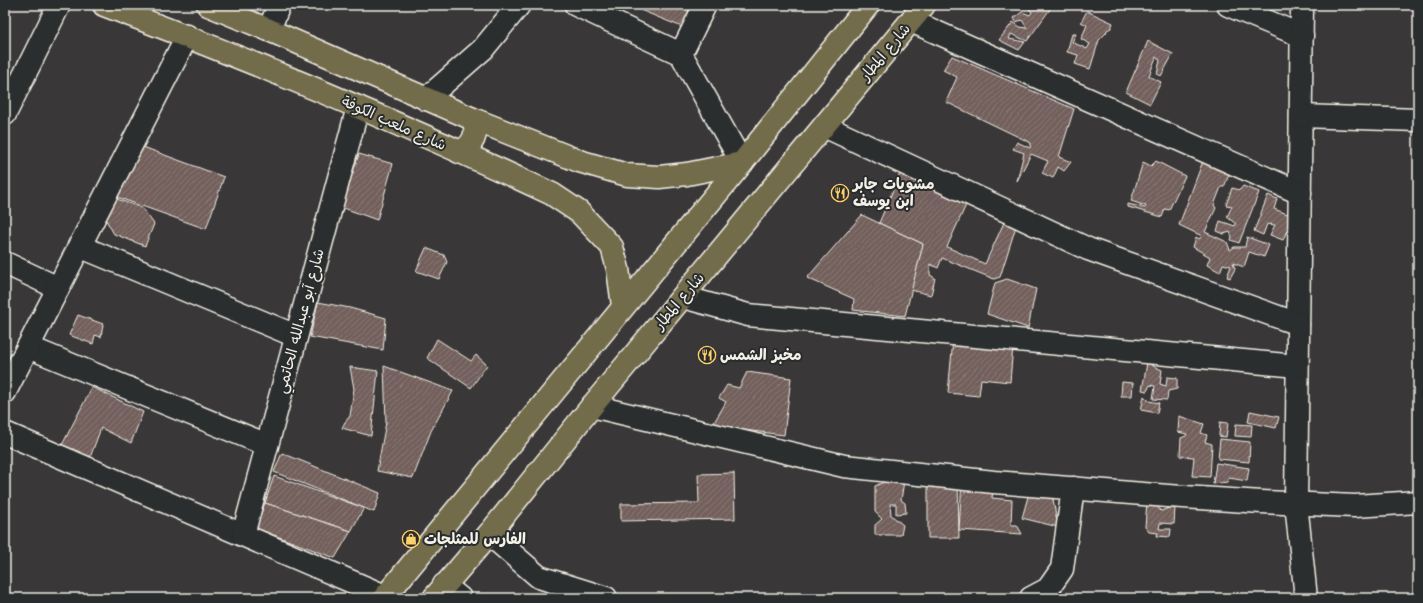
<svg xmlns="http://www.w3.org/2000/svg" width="1423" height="603" font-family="'Comic Neue','Playpen Sans Arabic',sans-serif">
<defs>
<pattern id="building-hatch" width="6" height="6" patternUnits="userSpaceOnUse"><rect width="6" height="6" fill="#73605c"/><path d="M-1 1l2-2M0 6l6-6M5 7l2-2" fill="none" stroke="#887773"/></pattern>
</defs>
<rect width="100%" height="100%" fill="#393737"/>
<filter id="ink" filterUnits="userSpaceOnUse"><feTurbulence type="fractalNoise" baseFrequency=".025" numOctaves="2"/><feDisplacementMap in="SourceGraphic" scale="8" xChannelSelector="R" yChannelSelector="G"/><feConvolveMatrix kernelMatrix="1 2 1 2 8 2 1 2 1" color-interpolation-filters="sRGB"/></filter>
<g filter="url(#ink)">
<g fill="url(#building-hatch)" stroke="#f4f1e8">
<polygon points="628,5 691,5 682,27"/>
<polygon points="1031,5 1053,5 1027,41 1011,34 1009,39 1025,42 1019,50 999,40 1013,22 1020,27 1027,28 1022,20 1016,22 1014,18 1022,12 1030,15 1032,12 1029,9"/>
<polygon points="1087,11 1113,23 1111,28 1107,30 1106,33 1099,40 1090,69 1075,64 1078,55 1067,52 1072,34 1076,34 1072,42 1087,49 1090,44 1081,39 1087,25 1081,22"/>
<polygon points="1148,41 1173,54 1161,76 1157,74 1160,60 1156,57 1149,76 1161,82 1150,104 1126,92"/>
<polygon points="952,56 1074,109 1059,157 1071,162 1064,171 1058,167 1053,178 1042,173 1048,161 1031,154 1017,181 1024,153 1013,149 1017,142 1030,148 1031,143 946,102 957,77 943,70"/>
<polygon points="135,144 224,177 206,229 114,196"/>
<polygon points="359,154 393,164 377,220 341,207"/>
<polygon points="1156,161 1185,176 1169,210 1165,209 1162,217 1128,207 1128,204 1145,208 1146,206 1131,201 1143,162 1151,166"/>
<polygon points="1203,161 1230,172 1224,187 1221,187 1214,205 1216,208 1205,232 1227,242 1230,250 1234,247 1245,247 1247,237 1269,245 1264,257 1249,252 1244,267 1233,263 1235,269 1230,278 1227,277 1231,266 1223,264 1220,272 1207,265 1210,257 1193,247 1196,237 1199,239 1202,236 1179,225"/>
<polygon points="904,164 970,196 947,247 985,264 1006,218 1017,223 1000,277 994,279 942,258 938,268 930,264 930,275 935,278 931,295 911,290 923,244 879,223"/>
<polygon points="1243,186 1259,192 1239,243 1231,240 1232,237 1230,232 1224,234 1217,231 1220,221 1235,226 1236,224 1227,217 1232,206 1226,205 1232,188 1240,190"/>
<polygon points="1268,195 1277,199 1274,209 1293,216 1283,240 1270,235 1275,225 1267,224 1263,235 1254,231"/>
<polygon points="114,198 142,208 154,224 145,246 114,234 106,220"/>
<polygon points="862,215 923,244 905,316 853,310 854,299 807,278"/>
<polygon points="426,248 444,255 447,262 439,279 416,271"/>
<polygon points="1007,279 1036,289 1028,328 987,314 995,283"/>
<polygon points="318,302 350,308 386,318 383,350 310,337"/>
<polygon points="78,315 103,324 101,337 95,335 93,344 69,335"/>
<polygon points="437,339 471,361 476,355 487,365 471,388 427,358"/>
<polygon points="953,340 1013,345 1010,382 981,379 979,396 948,393"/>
<polygon points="1147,363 1162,370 1160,384 1166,386 1167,377 1177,378 1177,389 1168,391 1167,400 1153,399 1155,386 1150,385 1147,391 1142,390"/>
<polygon points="384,366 453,391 431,431 413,478 377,471 386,422"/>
<polygon points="350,367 378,371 371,436 342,428 345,422 350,416 354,389"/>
<polygon points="747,372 791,378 784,435 712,426 726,402 719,398 727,385 739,388"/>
<polygon points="1122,382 1133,383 1132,396 1121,396"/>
<polygon points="92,387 143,412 131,443 101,428 88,463 60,449"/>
<polygon points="1144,396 1149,401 1159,403 1157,413 1141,410"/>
<polygon points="1250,411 1279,417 1276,428 1248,422"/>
<polygon points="1179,416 1204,424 1201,433 1207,435 1205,442 1212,444 1210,477 1192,476 1194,457 1180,456 1181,438 1186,436 1187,434 1178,432"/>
<polygon points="1220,422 1228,423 1226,437 1219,436"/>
<polygon points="1236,424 1252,425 1251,437 1235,436"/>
<polygon points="1220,439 1250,442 1249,462 1218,459"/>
<polygon points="282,453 380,493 374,512 274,472"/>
<polygon points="1216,463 1249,468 1247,481 1229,478 1227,482 1213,484"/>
<polygon points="734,473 735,519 621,521 621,504 699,503 698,474"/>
<polygon points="274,476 364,508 351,531 265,503"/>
<polygon points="891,479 904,481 901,500 905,503 906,513 896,514 896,504 890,504 891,515 903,525 901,535 875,535 875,525 882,519 875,512 875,486"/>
<polygon points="958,479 959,538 928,538 928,480"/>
<polygon points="962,480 994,482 992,498 1012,500 1011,525 1017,525 1022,534 959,530"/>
<polygon points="1029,493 1053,499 1058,527 1022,518"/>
<polygon points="1151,500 1161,511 1169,508 1175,508 1174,524 1160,523 1159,529 1171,529 1170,537 1157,536 1158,533 1149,532 1145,527 1147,501"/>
<polygon points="265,503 351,531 335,558 255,528"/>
</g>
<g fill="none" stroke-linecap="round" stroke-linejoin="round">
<defs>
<g id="minor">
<polyline points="576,5 681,54 742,163"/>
<polyline points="1228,5 1302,36"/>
<polyline points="1302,5 1296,503 1306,598"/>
<polyline points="911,21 1300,193"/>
<polyline points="269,30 279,5"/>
<polyline points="681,54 705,5"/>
<polyline points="426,99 483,49 519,5"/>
<polyline points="5,114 59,5"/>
<polyline points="1301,116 1418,120"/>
<polyline points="824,126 1088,249 1298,324"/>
<polyline points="79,246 296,336"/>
<polyline points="5,263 58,288"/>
<polyline points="683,297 748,315 1297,366"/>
<polyline points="28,347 267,445"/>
<polyline points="5,392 187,36"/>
<polyline points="592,406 844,466 994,482 1168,496 1262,502 1355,506 1418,502"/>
<polyline points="5,433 385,596"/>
<polyline points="489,534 539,577 606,598"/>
<polyline points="243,535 358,107"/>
<polyline points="444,585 460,598"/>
<polyline points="1031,598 1048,589 1062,569 1073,488"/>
</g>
<g id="major">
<path d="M104,5C256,62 405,125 552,194L579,212L612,247L618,269L623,306"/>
<polyline points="208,5 269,30 473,119 579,161 627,175 659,177 687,174 742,163"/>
<path d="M459,152C473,146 479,134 473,119"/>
<polyline points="384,598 742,163 868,5"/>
<polyline points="434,598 489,534 592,406 924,5"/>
</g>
</defs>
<use href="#minor" stroke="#f4f1e8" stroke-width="25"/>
<use href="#major" stroke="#f4f1e8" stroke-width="25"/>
<use href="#minor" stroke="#2a2d2e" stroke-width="22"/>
<use href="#major" stroke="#736c4b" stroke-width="22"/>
</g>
</g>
<defs>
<symbol id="restaurant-ring" viewBox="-11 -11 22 22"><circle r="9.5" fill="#2a2d2e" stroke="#ffd166" stroke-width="1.5"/><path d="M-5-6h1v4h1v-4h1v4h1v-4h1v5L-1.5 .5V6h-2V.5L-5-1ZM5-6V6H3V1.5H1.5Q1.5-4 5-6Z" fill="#ffd166"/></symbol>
<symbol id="shop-ring" viewBox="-11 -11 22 22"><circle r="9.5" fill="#2a2d2e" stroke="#ffd166" stroke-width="1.5"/><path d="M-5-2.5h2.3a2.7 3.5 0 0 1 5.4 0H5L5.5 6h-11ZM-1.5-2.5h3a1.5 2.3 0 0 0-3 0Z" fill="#ffd166"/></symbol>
</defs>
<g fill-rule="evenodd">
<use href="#restaurant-ring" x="830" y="183" width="20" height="20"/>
<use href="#restaurant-ring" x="697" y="345" width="20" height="20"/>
<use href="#shop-ring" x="401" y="529" width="20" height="20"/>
</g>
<g text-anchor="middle" stroke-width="4" stroke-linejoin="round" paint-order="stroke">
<g font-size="15" fill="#f4f1e8" stroke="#2a2d2e">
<text transform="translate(885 52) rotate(-50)" y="5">شارع المطار</text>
<text transform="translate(394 123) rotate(24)" y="5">شارع ملعب الكوفة</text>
<text transform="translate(679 301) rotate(-50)" y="5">شارع المطار</text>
<text transform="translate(300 321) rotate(-75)" y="5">شارع آبو عبدالله الحاتمي</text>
</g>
<g font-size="15" font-weight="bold" fill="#f4f1e8" stroke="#2a2d2e" text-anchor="start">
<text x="853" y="189">مشويات جابر<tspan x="853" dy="17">ابن يوسف</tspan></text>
<text x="720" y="360">مخبز الشمس</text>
<text x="424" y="544">الفارس للمثلجات</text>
</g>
</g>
<rect width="1423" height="603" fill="none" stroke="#2a2d2e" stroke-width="20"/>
<rect x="10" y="10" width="1403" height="583" fill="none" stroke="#f4f1e8" stroke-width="1.5" filter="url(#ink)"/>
</svg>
